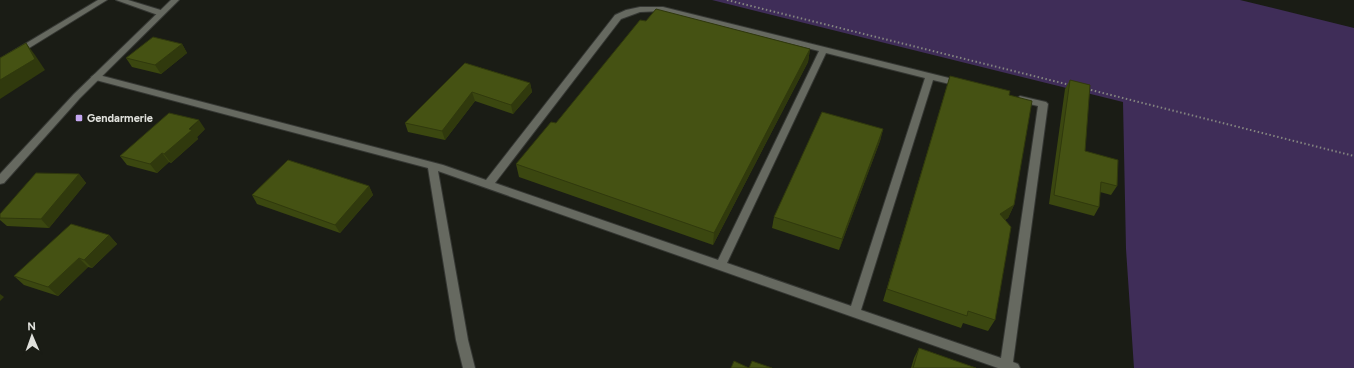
<svg xmlns="http://www.w3.org/2000/svg" width="1354" height="368" font-family="Figtree,sans-serif">
<rect width="100%" height="100%" fill="#1a1c15"/>
<polygon fill="#3f2d58" points="712,0 1240,0 1354,28 1354,368 1134,368 1126,249 1123,102"/>
<g fill="none" stroke-linecap="round" stroke-linejoin="round">
<defs>
<g id="service">
<polygon points="98,0 107,0 0,66 0,59"/>
<polygon points="116,0 128,0 164,11 165,13 161,15 158,15"/>
<path d="M640,7H663L965,82L966,84L965,86L962,87L933,80L861,310L1001,358L1038,106L1017,101L1016,99L1020,96L1046,102L1048,104L1013,362L1018,364L1020,368H998L438,171L468,340L475,368H463L456,340L428,168L92,79L91,77L95,74L443,165L486,180L615,15L626,10ZM663,11L819,51L718,260L495,183L621,19L640,12ZM826,53L925,78L851,306L727,263Z"/>
</g>
<polygon id="secondary" points="171,0 179,0 80,98 4,183 0,184 0,174 74,94"/>
</defs>
<use href="#service" stroke="#353733" stroke-width="2"/>
<use href="#secondary" stroke="#353733" stroke-width="2"/>
<g stroke="#848580" stroke-width="2" stroke-dasharray="1.5 2.5" stroke-linecap="butt">
<polyline points="727,0 1070,85"/>
<polyline points="1087,89 1354,156"/>
</g>
<use href="#service" fill="#666960" fill-rule="evenodd"/>
<use href="#secondary" fill="#666960" fill-rule="evenodd"/>
</g>
<g fill="#3b4710">
<polygon points="646,21 810,49 808,62 713,245 519,177 516,164 556,123"/>
<polygon points="182,44 187,53 161,74 132,67 126,58"/>
<polygon points="465,63 530,83 532,92 513,114 475,101 445,140 408,132 405,123"/>
<polygon points="950,76 1009,95 1014,205 1008,218 1005,220 995,320 988,331 963,323 961,328 883,301 946,89"/>
<polygon points="1070,80 1085,151 1117,186 1111,195 1100,192 1099,207 1094,216 1049,204 1065,89"/>
<polygon points="205,129 197,137 198,139 171,163 169,162 157,173 127,165 120,156"/>
<polygon points="883,129 880,141 839,250 772,228 774,217"/>
<polygon points="79,174 86,183 49,228 7,226 0,220 0,214"/>
<polygon points="369,186 373,195 340,233 257,204 252,195"/>
<polygon points="109,235 117,244 92,268 88,267 58,296 24,285 14,276"/>
<polygon points="919,348 976,368 911,368 914,358"/>
</g>
<g fill="#30390d">
<polygon points="26,43 35,55 45,70 0,99 0,80"/>
<polygon points="182,44 187,53 161,74 155,65"/>
<polygon points="810,49 808,62 713,245 714,233"/>
<polygon points="530,83 532,92 513,114 511,105"/>
<polygon points="472,92 475,101 445,140 442,131"/>
<polygon points="199,120 205,129 197,137 198,139 171,163 164,154"/>
<polygon points="883,129 880,141 839,250 842,239"/>
<polygon points="162,153 169,162 157,173 150,164"/>
<polygon points="79,174 86,183 49,228 41,219"/>
<polygon points="369,186 373,195 340,233 335,225"/>
<polygon points="1014,205 1008,218 993,226 1000,214"/>
<polygon points="109,235 117,244 92,268 84,260"/>
<polygon points="79,258 88,267 58,296 48,287"/>
<polygon points="0,294 4,297 0,301"/>
</g>
<g fill="#455213" stroke="#30390d">
<polygon points="656,9 810,49 714,233 516,164 551,122 556,123 640,20 646,21"/>
<polygon points="153,37 182,44 155,65 126,58"/>
<polygon points="26,43 35,59 0,80 0,58"/>
<polygon points="465,63 530,83 511,105 472,92 442,131 405,123"/>
<polygon points="950,76 1010,91 1009,95 1032,101 1014,205 1000,214 1011,227 995,320 968,311 967,316 887,289"/>
<polygon points="1070,80 1090,85 1085,151 1118,160 1117,186 1101,182 1099,207 1054,195"/>
<polygon points="822,112 883,129 842,239 774,217"/>
<polygon points="169,113 199,120 189,129 192,130 164,154 162,153 150,164 120,156"/>
<polygon points="288,160 369,186 335,225 252,195"/>
<polygon points="36,173 79,174 41,219 0,218 0,214"/>
<polygon points="71,224 109,235 84,260 79,258 48,287 14,276"/>
<polygon points="919,348 976,368 913,368"/>
<polygon points="734,361 749,368 752,361 772,368 731,368"/>
</g>
<rect fill="#c4a7f1" stroke="#1a1c15" stroke-width="1.5" x="75" y="114" width="8" height="8" rx="2"/>
<g text-anchor="middle" stroke-width="3" stroke-linejoin="round" paint-order="stroke">
<g font-size="11" font-weight="bold" fill="#e0e1dc" stroke="#1a1c15" text-anchor="start">
<text x="87" y="122">Gendarmerie</text>
</g>
</g>
<g transform="translate(32 336) rotate(358)" stroke="#1a1c15" stroke-width="3" paint-order="stroke">
<path d="M0-3L7 15L0 10L-7 15Z" fill="#e0e1dc"/>
<text y="-6" font-size="11" font-weight="bold" text-anchor="middle" fill="#e0e1dc">N</text>
</g>
</svg>
